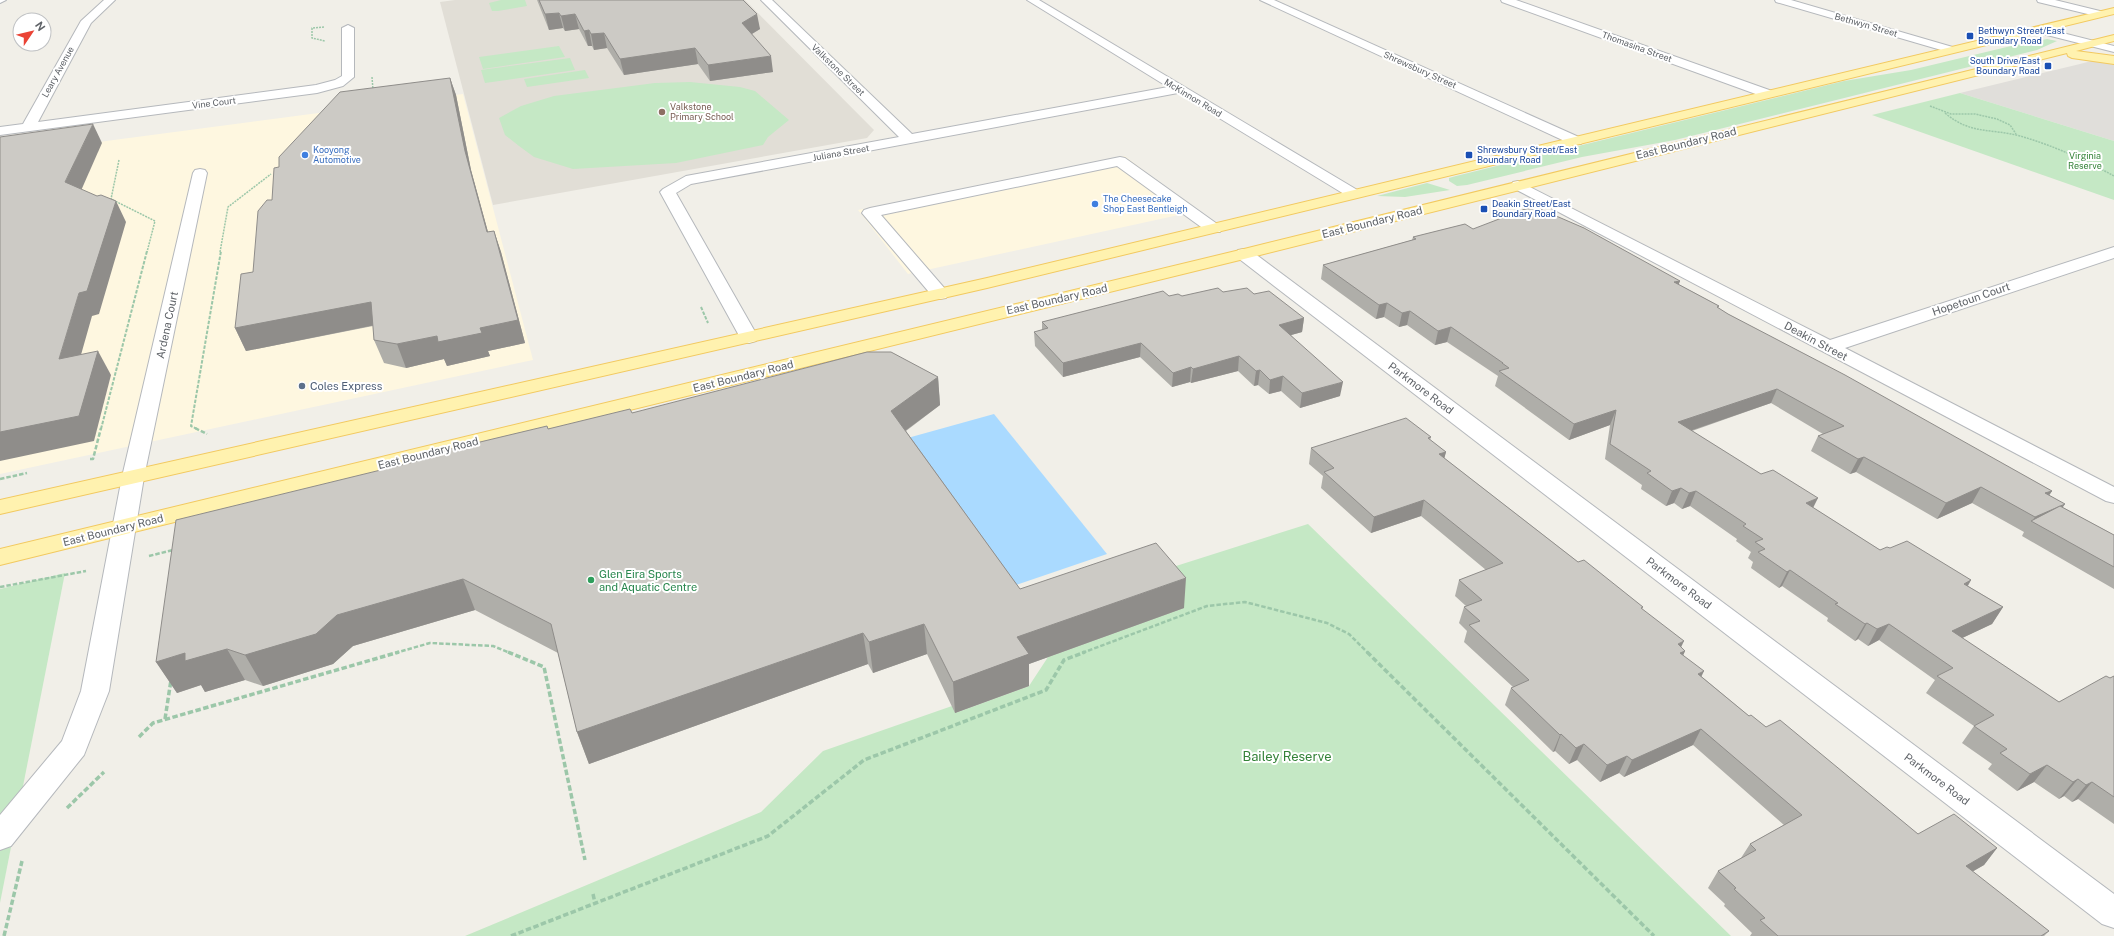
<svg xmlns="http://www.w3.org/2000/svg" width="2114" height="936" font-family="'Public Sans',sans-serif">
<rect width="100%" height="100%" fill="#f1efe8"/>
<g fill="#fef7e0">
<polygon points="463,94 533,360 0,474 0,155"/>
<polygon points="1125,156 1197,211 908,274 858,210"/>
</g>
<polygon fill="#e0deda" points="2114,55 2114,141 1960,93 2080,64"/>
<polygon fill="#e1ded6" points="455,0 745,0 874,130 867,138 493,205 440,2"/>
<g fill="#c5e8c5">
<polygon points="501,0 525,0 527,6 498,11 492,11 489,3"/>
<polygon points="2047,39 2057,41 2037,50 1675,140 1582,157 1467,185 1457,186 1449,181 1449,178 1456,176 1844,81 1911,70 2011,46"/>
<polygon points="559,46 565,57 483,69 479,57"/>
<polygon points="570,58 575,70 485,83 481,70"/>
<polygon points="585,70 589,78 527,87 524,79"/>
<polygon points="690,82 740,87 755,91 789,120 768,137 763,145 676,163 573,169 534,157 519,146 505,135 499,118 521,106 554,96 655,83"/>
<polygon points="1960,93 2114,141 2114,200 1872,115"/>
<polygon points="1427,183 1450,190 1405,197 1377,196"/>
<polygon points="1308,524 1731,936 465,936 761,812 823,751 952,706 958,712 1029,686 1048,657 1183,608 1154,573"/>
<polygon points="65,573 0,903 0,589"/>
</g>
<polygon fill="#aadaff" points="994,414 1107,554 1007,588 904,439"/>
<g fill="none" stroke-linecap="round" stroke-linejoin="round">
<defs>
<g id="minor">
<polygon points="0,0 6,0 0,3"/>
<polygon points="104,0 115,0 91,23 38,122 316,85 335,80 342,76 342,28 348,25 354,28 354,77 343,86 317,93 0,135 0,127 23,124 81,21"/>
<polygon points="761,0 772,0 912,134 1168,87 1027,0 1039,0 1359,191 1362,194 1359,197 1349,197 1178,93 691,184 676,193 758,337 756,341 749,343 742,341 660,192 663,189 686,176 899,137"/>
<polygon points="1260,0 1274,0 1581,138 1583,141 1581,144 1571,144"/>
<polygon points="1501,0 1516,0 1772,91 1774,94 1772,97 1764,97 1502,2"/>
<polygon points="1775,0 1791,0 1956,48 1958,50 1956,52 1948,52 1776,2"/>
<polygon points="2037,0 2055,0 2104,12 2105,14 2100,17 2038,2"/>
<polygon points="2039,27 2114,46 2114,52 2035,32 2033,30"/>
<polygon points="1120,157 1125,158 1220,226 1222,229 1220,232 1208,232 1117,166 881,215 946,290 949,294 946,298 940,299 934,298 862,213 864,210 870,208"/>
<polygon points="200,169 205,170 207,173 144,477 109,691 84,755 11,846 0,850 0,815 62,741 81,691 122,477 193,173 195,170"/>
<polygon points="1518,181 1830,340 2114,247 2114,258 1845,348 2114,487 2114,503 2106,501 1513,188 1511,185 1513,182"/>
<polygon points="1244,249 1250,250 2114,894 2114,928 2102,924 1238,258 1236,254 1238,250"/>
</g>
<g id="major">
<polygon points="2114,8 2114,14 987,288 0,514 0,500 987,278"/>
<polygon points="2114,35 2114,41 2076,51 2114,56 2114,64 2072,58 2068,56 2067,53 1244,259 0,565 0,549 1244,249"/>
</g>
</defs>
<use href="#minor" stroke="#b5b8bc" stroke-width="2"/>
<use href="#major" stroke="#f2c960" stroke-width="2"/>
<g stroke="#9cc7a9" stroke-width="1.5" stroke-dasharray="2 1" stroke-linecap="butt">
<polyline points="324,27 312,28 312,38 325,41"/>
<polyline points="372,77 373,90"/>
<polyline points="1930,106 1951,114 1975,114 1997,119 2010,125 2016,134"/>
<path d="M1945,113C1971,135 1990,128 2020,136C2052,145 2085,160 2114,176"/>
<polyline points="119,160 111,199 155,221 147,252"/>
<polyline points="220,252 228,207 271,174"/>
</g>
<g stroke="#9cc7a9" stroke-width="2" stroke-dasharray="3.5 1.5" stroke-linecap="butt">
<polyline points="701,307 708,323"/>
<polyline points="101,429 147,251"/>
<polyline points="197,429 191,426 221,251"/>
</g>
<g stroke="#9cc7a9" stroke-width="2.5" stroke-dasharray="4.5 2" stroke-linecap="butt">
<polyline points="195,428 207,434"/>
<polyline points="90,459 93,459 101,428"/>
<polyline points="0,479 27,473"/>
<polyline points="149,556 173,550"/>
<polyline points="0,587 86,571"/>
<polyline points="395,653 430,643 493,646 510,653"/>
<polyline points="1082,653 1207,606 1245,602 1327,623 1349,634 1368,653"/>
</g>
<g stroke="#9cc7a9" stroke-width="3.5" stroke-dasharray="5.5 2.5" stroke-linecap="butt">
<polyline points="508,652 544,667 585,860"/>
<polyline points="1367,652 1654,936"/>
<polyline points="165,719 171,680"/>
<polyline points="139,737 153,723 399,652"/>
<polyline points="67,808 104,772"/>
<polyline points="593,894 595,903"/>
<polyline points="4,936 22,861"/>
<polyline points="511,936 768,836 864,760 1046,690 1064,660 1085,652"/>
</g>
<use href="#minor" fill="#fff" fill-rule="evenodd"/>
<use href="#major" fill="#fff2af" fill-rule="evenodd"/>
</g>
<g fill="#afaea9">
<polygon points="537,0 743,0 760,29 752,34 773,72 710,81 698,64 624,75 607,48 594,50 592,46 588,46 579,29 565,31 563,28 549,30"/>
<polygon points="450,78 456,95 471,170 488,232 494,231 501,252 525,343 488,351 490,356 447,366 444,359 406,368 384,363 374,340 373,326 246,351 235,328 253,272 272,200"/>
<polygon points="1473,229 1680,281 1678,284 1719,306 1718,308 1728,314 2052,491 2049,495 2062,507 2114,535 2114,589 2022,536 2024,532 1972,503 1937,519 1856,472 1850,474 1811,451 1818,436 1823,434 1771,403 1692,431 1880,550 1890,548 1971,580 1968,586 2003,607 1992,624 1962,638 2059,702 2114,676 2114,824 2078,799 2072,802 2064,796 2059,799 2034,782 2017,791 1988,769 1992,764 1962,743 1974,726 1926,693 1935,680 1879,640 1868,646 1858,639 1855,641 1827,621 1828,618 1782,586 1779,588 1751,568 1753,562 1748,558 1751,552 1736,541 1737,539 1690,506 1682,509 1674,503 1666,506 1641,489 1642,485 1605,459 1610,425 1569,440 1495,386 1498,376 1447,342 1435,345 1407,325 1399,327 1384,317 1376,319 1321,279 1323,265 1412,240 1413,237"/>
<polygon points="1254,294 1304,318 1302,332 1291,335 1340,396 1300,408 1281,391 1269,394 1258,385 1254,386 1238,371 1191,383 1190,382 1172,387 1140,357 1063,377 1035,346 1034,332 1042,330 1042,322 1169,296 1182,296"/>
<polygon points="938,377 940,405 906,431 1020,589 1184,608 1029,664 1029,686 955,713 927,654 873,673 868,664 589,764 577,732 558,653 475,610 353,646 333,664 263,686 245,680 205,692 201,685 177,693 156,662 548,429 632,413"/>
<polygon points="1431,437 1430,440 1446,452 1444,458 1578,562 1643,607 1642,609 1685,651 1683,655 1701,676 1749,716 1766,727 1918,834 1997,848 1984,865 1972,872 2049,931 2044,936 1750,936 1752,933 1724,906 1725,904 1708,888 1718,871 1741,858 1750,844 1784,825 1693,745 1624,777 1619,773 1600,782 1577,760 1569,764 1555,751 1553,752 1505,705 1511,688 1513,687 1464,642 1467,631 1459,623 1464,607 1466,606 1455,596 1459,580 1486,570 1421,516 1371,533 1321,488 1323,476 1309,464 1311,448"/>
</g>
<g fill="#8f8d8a">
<polygon points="559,13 563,28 549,30 545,14"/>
<polygon points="575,14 579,29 565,31 561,16"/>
<polygon points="757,14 760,29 745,38 742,23"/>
<polygon points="589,30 592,46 588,46 584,31"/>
<polygon points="604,33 607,48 594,50 591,34"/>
<polygon points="695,48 698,64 624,75 620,59"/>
<polygon points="771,56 773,72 710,81 708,65"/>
<polygon points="450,78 456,95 471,170 494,254 487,232 465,151"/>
<polygon points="93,124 102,143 76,202 65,182"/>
<polygon points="116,201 126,222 99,314 92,316 73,383 59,359 79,293"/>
<polygon points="494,231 501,252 525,343 488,351 490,356 447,366 444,359 406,368 397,344 437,336 480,328"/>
<polygon points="1680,281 1675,294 1674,282"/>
<polygon points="371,302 380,324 246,351 235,328"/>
<polygon points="1387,303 1384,317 1376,319 1379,305"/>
<polygon points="1410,311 1407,325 1399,327 1402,313"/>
<polygon points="1304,318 1302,332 1277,339 1279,325"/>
<polygon points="1451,327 1447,342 1435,345 1438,331"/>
<polygon points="1141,343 1140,357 1063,377 1063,363"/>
<polygon points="98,351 111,375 94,441 0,461 0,432"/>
<polygon points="1239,356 1238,371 1191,383 1193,369"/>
<polygon points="1191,367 1190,382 1172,387 1173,373"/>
<polygon points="1260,370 1258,385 1254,386 1256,371"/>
<polygon points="1283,376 1281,391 1269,394 1270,380"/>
<polygon points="938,377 940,405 894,439 891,411"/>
<polygon points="1343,382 1340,396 1300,408 1302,393"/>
<polygon points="1777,389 1771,403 1672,437 1678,422"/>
<polygon points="1616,410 1610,425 1569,440 1574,424"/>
<polygon points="1446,452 1442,467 1439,454"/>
<polygon points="1864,457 1856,472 1850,474 1858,459"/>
<polygon points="1981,487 1972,503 1937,519 1946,503"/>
<polygon points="1681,488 1674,503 1666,506 1672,491"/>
<polygon points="1696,491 1690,506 1682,509 1689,493"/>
<polygon points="2052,491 2042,506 2045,493"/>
<polygon points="1818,498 1810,514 1806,503"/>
<polygon points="1424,500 1421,516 1371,533 1374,517"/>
<polygon points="2065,504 2054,520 2032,521 2035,517"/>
<polygon points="1790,570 1782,586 1779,588 1787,572"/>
<polygon points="1186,578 1184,608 1029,664 1029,686 955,713 953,682 1017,637"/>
<polygon points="463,579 475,610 353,646 333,664 263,686 245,655 337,615"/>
<polygon points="1971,580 1961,596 1964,584"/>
<polygon points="2003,607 1992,624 1941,648 1952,631"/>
<polygon points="1867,623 1858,639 1855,641 1865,624"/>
<polygon points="924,624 927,654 873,673 869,642"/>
<polygon points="1889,624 1879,640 1868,646 1877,629"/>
<polygon points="863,633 868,664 589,764 577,732"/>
<polygon points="1684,641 1676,658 1678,644"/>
<polygon points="227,649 245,680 205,692 201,685 177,693 156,662 185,653"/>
<polygon points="1685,651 1678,667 1680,653"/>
<polygon points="1704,671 1696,688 1698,674"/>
<polygon points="1701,729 1693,745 1624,777 1632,760"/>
<polygon points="1561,734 1555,751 1553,752 1560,735"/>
<polygon points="1584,744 1577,760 1569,764 1576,748"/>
<polygon points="1627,756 1619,773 1600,782 1607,765"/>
<polygon points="2047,765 2034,782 2017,791 2030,774"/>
<polygon points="2078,779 2064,796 2059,799 2073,782"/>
<polygon points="2092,782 2078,799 2072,802 2086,785"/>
<polygon points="1997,848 1984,865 1952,883 1966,866"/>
</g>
<g fill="#cccac5" stroke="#8f8d8a">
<polygon points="539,0 743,0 757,14 742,23 771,56 708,65 695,48 620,59 604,33 591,34 589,30 584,31 575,14 561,16 559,13 545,14"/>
<polygon points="450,78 465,151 487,232 494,231 518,320 480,328 482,333 438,342 437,336 397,344 374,340 371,302 235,328 241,274 253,272 258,211 267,200 272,200 274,168 279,167 279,157 340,92"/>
<polygon points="93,124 65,182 97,196 101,195 116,201 87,291 79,293 59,359 98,351 79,416 0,432 0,137"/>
<polygon points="1533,206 1584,228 1680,281 1674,282 1719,306 1717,307 1728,314 1845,375 2052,491 2045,493 2065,504 2035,517 1981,487 1946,503 1864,457 1858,459 1818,436 1844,426 1777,389 1678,422 1761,474 1773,470 1818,498 1806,503 1880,550 1887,547 1890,548 1907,541 1971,580 1964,584 2003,607 1952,631 2059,702 2106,676 2110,678 2114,676 2114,797 2092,782 2086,785 2078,779 2073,782 2047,765 2030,774 2000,753 2007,749 1974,726 1994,715 1937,676 1953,668 1889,624 1877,629 1867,623 1865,624 1835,604 1838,603 1790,570 1787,572 1758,552 1765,549 1755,542 1763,539 1743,526 1746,524 1696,491 1689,493 1681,488 1672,491 1647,473 1651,471 1610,444 1616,410 1574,424 1499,371 1509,368 1502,363 1503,363 1451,327 1438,331 1410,311 1402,313 1387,303 1379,305 1323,265 1416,239 1413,237 1465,224 1473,229"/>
<polygon points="1218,288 1223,292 1247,288 1254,294 1269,291 1304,318 1279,325 1343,382 1302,393 1283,376 1270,380 1260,370 1256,371 1239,356 1193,369 1191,367 1173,373 1141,343 1063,363 1034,332 1048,328 1042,322 1163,291 1169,296 1178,294 1182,296"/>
<polygon points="867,352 891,352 938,377 891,411 1020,589 1156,543 1186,578 1017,637 1029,654 953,682 924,624 869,642 863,633 577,732 551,624 463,579 337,615 316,634 245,655 227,649 185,661 185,653 156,662 176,520 434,457 434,453 547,426 548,429 630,409 632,413"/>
<polygon points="1406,418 1431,437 1428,438 1446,452 1439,454 1578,562 1584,560 1643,607 1641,608 1684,641 1678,644 1685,651 1680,653 1704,671 1698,674 1749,716 1751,715 1766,727 1780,720 1918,834 1954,814 1997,848 1966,866 2049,931 2041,936 1778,936 1760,920 1765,918 1734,889 1736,888 1718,871 1756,850 1750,844 1802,815 1701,729 1632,760 1627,756 1607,765 1584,744 1576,748 1561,734 1560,735 1511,688 1529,680 1469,625 1480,621 1464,607 1482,600 1459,580 1503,563 1424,500 1374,517 1324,472 1334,468 1311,448"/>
<polygon points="2060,506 2114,535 2114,567 2031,521"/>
</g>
<g fill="#1a4fb4" stroke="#fff" stroke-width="1.5">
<rect x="1966" y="32" width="8" height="8" rx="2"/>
<rect x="2044" y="62" width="8" height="8" rx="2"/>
<rect x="1465" y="151" width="8" height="8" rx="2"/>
<rect x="1480" y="205" width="8" height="8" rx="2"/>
</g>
<circle fill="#8d6e63" stroke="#fff" stroke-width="1.5" cx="662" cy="112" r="4"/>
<g fill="#3f7fe0" stroke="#fff" stroke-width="1.5">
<circle cx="305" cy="155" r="4"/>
<circle cx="1095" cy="204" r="4"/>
</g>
<circle fill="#5c6f8a" stroke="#fff" stroke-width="1.5" cx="302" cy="386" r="4"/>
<circle fill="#2e9e5b" stroke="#fff" stroke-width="1.5" cx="591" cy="580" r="4"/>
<g text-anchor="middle" stroke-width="4" stroke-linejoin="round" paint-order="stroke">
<g font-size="9" fill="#5f6368" stroke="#fff">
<text transform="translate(1866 25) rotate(16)" y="3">Bethwyn Street</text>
<text transform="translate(1637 47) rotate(20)" y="3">Thomasina Street</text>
<text transform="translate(838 70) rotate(44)" y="3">Valkstone Street</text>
<text transform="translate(1420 70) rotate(24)" y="3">Shrewsbury Street</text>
<text transform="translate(58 72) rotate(-61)" y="3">Leary Avenue</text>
<text transform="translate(1193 98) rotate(31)" y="3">McKinnon Road</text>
<text transform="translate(214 103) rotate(-7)" y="3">Vine Court</text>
<text transform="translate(841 153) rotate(-10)" y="3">Juliana Street</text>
</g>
<g font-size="9" fill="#164399" stroke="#fff" text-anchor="start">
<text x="1978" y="34">Bethwyn Street/East<tspan x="1978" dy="10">Boundary Road</tspan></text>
<text x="2040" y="64" text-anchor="end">South Drive/East<tspan x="2040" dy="10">Boundary Road</tspan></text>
<text x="1477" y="153">Shrewsbury Street/East<tspan x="1477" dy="10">Boundary Road</tspan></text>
<text x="1492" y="207">Deakin Street/East<tspan x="1492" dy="10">Boundary Road</tspan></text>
</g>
<g font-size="9" fill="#785e54" stroke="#fff" text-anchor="start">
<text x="670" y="110">Valkstone<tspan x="670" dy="10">Primary School</tspan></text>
</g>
<g font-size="9" fill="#366cbe" stroke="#fff" text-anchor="start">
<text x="313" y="153">Kooyong<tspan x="313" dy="10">Automotive</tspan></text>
<text x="1103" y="202">The Cheesecake<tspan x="1103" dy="10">Shop East Bentleigh</tspan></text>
</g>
<g font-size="9" fill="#348238" stroke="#fff">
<text x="2085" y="159">Virginia<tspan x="2085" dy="10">Reserve</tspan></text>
</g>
<g font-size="11" fill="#5f6368" stroke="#fff">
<text transform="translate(1686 143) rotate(-14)" y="4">East Boundary Road</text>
<text transform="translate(1372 222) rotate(-14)" y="4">East Boundary Road</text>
<text transform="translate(1057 299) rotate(-13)" y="4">East Boundary Road</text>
<text transform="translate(1971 299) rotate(-19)" y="4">Hopetoun Court</text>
<text transform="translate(167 325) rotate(-78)" y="4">Ardena Court</text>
<text transform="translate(1816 341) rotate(28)" y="4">Deakin Street</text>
<text transform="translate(743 376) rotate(-14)" y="4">East Boundary Road</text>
<text transform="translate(1421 388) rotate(37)" y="4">Parkmore Road</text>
<text transform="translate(428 453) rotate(-14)" y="4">East Boundary Road</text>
<text transform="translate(113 530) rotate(-14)" y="4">East Boundary Road</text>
<text transform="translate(1679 583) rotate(37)" y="4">Parkmore Road</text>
<text transform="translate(1937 779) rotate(37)" y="4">Parkmore Road</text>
</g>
<g font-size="11" fill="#4e5e75" stroke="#fff" text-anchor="start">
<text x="310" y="390">Coles Express</text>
</g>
<g font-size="11" fill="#27864d" stroke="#fff" text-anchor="start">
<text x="599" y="578">Glen Eira Sports<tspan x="599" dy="13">and Aquatic Centre</tspan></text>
</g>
<g font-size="13" fill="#348238" stroke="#fff">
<text x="1287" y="761">Bailey Reserve</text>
</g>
</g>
<g transform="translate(32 32) rotate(55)"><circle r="19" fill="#ffffff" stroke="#bfc1c3"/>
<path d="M0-3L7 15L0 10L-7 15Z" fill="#ea4335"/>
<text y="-6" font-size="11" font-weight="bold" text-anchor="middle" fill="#5f6368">N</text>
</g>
</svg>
